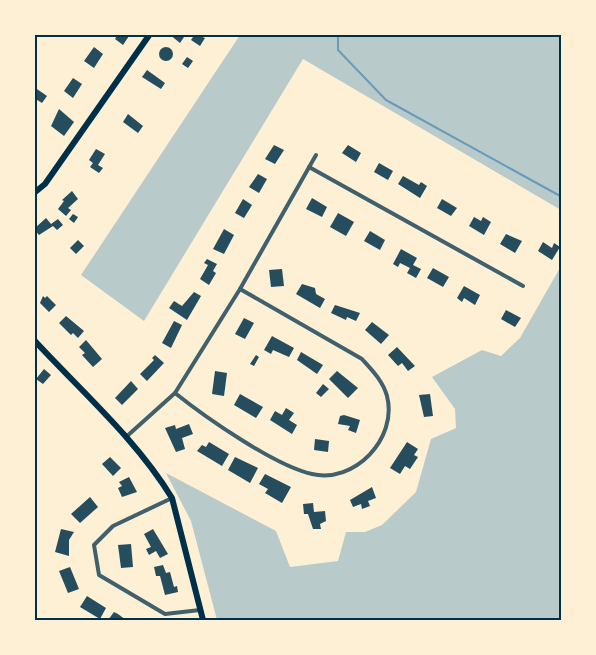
<svg xmlns="http://www.w3.org/2000/svg" width="596" height="655" font-family="'Golos Text',sans-serif">
<rect width="100%" height="100%" fill="#fdf0d5"/>
<g fill="#b9caca">
<polygon points="240,35 561,35 561,210 303,59 144,321 81,275"/>
<polygon points="561,266 561,620 217,620 191,521 166,473 276,531 290,567 338,561 346,532 365,532 382,525 416,492 431,439 456,428 455,409 432,377 482,350 501,356 520,338"/>
</g>
<g fill="none" stroke-linecap="round" stroke-linejoin="round">
<polyline stroke="#669bbc" stroke-width="2" points="338,34 338,50 386,100 562,197"/>
</g>
<g fill="#264d5e">
<polygon points="118,34 129,36 123,45 115,39"/>
<polygon points="169,34 180,34 184,37 180,43"/>
<polygon points="195,34 205,38 200,46 191,40"/>
<polygon points="94,47 103,54 94,68 84,61"/>
<circle cx="166" cy="54" r="7"/>
<polygon points="187,57 193,61 188,68 182,64"/>
<polygon points="147,70 165,83 161,89 142,77"/>
<polygon points="73,78 82,84 73,98 64,91"/>
<polygon points="34,87 47,96 42,103 34,98"/>
<polygon points="59,109 74,122 64,136 51,126"/>
<polygon points="128,114 143,126 138,133 123,122"/>
<polygon points="274,145 284,150 275,164 265,159"/>
<polygon points="348,145 361,153 356,162 342,153"/>
<polygon points="96,149 105,154 98,165 103,168 99,173 90,167 93,163 89,160"/>
<polygon points="379,163 393,171 388,180 374,172"/>
<polygon points="258,174 267,179 259,193 249,187"/>
<polygon points="403,176 419,185 421,182 427,186 420,198 398,184"/>
<polygon points="72,191 78,199 68,208 71,210 66,216 58,209 64,201 62,200"/>
<polygon points="312,198 327,207 322,217 306,209"/>
<polygon points="243,199 252,205 244,218 235,213"/>
<polygon points="442,199 457,208 451,216 437,208"/>
<polygon points="338,213 354,222 346,236 330,227"/>
<polygon points="73,214 78,217 74,223 69,219"/>
<polygon points="474,217 481,221 483,217 491,222 484,235 469,226"/>
<polygon points="46,218 51,224 58,219 63,225 57,230 53,226 39,235 34,229"/>
<polygon points="224,229 234,235 224,254 213,249"/>
<polygon points="370,231 385,240 380,250 364,241"/>
<polygon points="506,234 522,241 515,253 500,244"/>
<polygon points="78,240 84,246 76,254 70,248"/>
<polygon points="543,242 552,248 554,243 560,247 552,260 538,251"/>
<polygon points="401,249 417,258 413,265 421,269 416,278 407,273 410,268 400,263 398,267 393,264"/>
<polygon points="207,259 217,264 213,271 216,273 209,285 200,279 208,265 204,263"/>
<polygon points="433,268 449,277 443,287 427,278"/>
<polygon points="282,269 284,286 271,287 269,270"/>
<polygon points="302,284 315,288 316,294 325,299 320,308 296,294"/>
<polygon points="464,286 480,295 475,305 464,298 462,302 457,298"/>
<polygon points="194,292 201,296 187,320 169,308 174,301 182,306"/>
<polygon points="43,296 45,298 47,296 56,305 49,312 40,303"/>
<polygon points="335,305 360,313 356,321 347,317 346,320 331,313"/>
<polygon points="506,310 521,318 515,327 501,319"/>
<polygon points="66,316 84,331 78,338 73,333 71,335 59,323"/>
<polygon points="244,318 254,323 245,339 235,334"/>
<polygon points="174,321 182,325 171,348 162,343"/>
<polygon points="372,322 389,335 381,344 365,330"/>
<polygon points="272,336 294,348 289,357 273,350 271,354 264,350"/>
<polygon points="86,340 102,359 93,367 82,355 85,353 79,347"/>
<polygon points="397,347 415,366 408,371 402,363 398,366 388,355"/>
<polygon points="301,352 323,365 317,374 297,360"/>
<polygon points="155,355 164,363 147,381 140,374 154,360 152,358"/>
<polygon points="256,355 259,357 254,366 250,364"/>
<polygon points="44,369 51,375 43,384 36,379"/>
<polygon points="215,371 227,373 224,396 212,394"/>
<polygon points="337,371 358,388 348,398 329,379"/>
<polygon points="131,381 138,389 122,405 115,398"/>
<polygon points="323,384 329,389 321,397 316,393"/>
<polygon points="240,394 263,407 256,418 234,405"/>
<polygon points="430,394 433,416 424,417 419,395"/>
<polygon points="286,408 294,413 289,420 297,425 292,434 270,420 275,411 282,415"/>
<polygon points="344,415 360,420 356,433 348,430 350,426 338,424 340,416"/>
<polygon points="189,424 193,434 182,438 185,449 176,452 165,428 175,425 176,429"/>
<polygon points="315,439 329,441 328,452 314,450"/>
<polygon points="209,442 229,454 222,466 197,451 202,445 206,447"/>
<polygon points="407,442 418,449 414,455 418,457 410,469 405,466 400,474 390,468"/>
<polygon points="110,457 121,468 113,476 102,464"/>
<polygon points="235,457 258,468 250,483 228,470"/>
<polygon points="265,474 291,487 282,503 265,493 268,489 259,484"/>
<polygon points="129,477 137,492 122,497 118,488 122,486 119,482"/>
<polygon points="372,487 376,498 368,501 370,506 362,509 361,504 353,507 350,500"/>
<polygon points="90,497 98,507 80,523 71,514"/>
<polygon points="313,503 314,512 325,511 326,521 320,524 321,529 313,529 308,514 304,514 303,504"/>
<polygon points="61,529 74,532 69,540 69,556 55,552"/>
<polygon points="153,529 168,554 160,558 156,551 149,555 146,549 151,547 144,534"/>
<polygon points="118,545 131,544 133,567 121,568"/>
<polygon points="163,565 166,573 170,572 174,587 177,586 178,592 165,595 160,576 156,576 154,567"/>
<polygon points="70,567 79,589 68,593 59,571"/>
<polygon points="87,596 106,608 100,619 80,607"/>
<polygon points="114,612 118,614 126,620 108,620"/>
</g>
<g fill="none" stroke-linecap="round" stroke-linejoin="round">
<g stroke="#3f606c" stroke-width="4">
<polyline points="309,167 523,286"/>
<path d="M175,393C205,417 275,466 312,474C354,484 398,439 387,396C383,381 372,370 362,359L240,289"/>
<polyline points="126,437 175,393 240,289 316,155"/>
<polyline points="172,498 113,526 94,545 99,575 165,614 200,610"/>
</g>
<g stroke="#003049" stroke-width="6">
<polyline points="34,193 45,184 150,34"/>
<path d="M34,340C81,391 136,439 172,498L203,620"/>
</g>
</g>
<rect width="596" height="655" fill="none" stroke="#fdf0d5" stroke-width="72"/>
<rect x="36" y="36" width="524" height="583" fill="none" stroke="#003049" stroke-width="2"/>
</svg>
